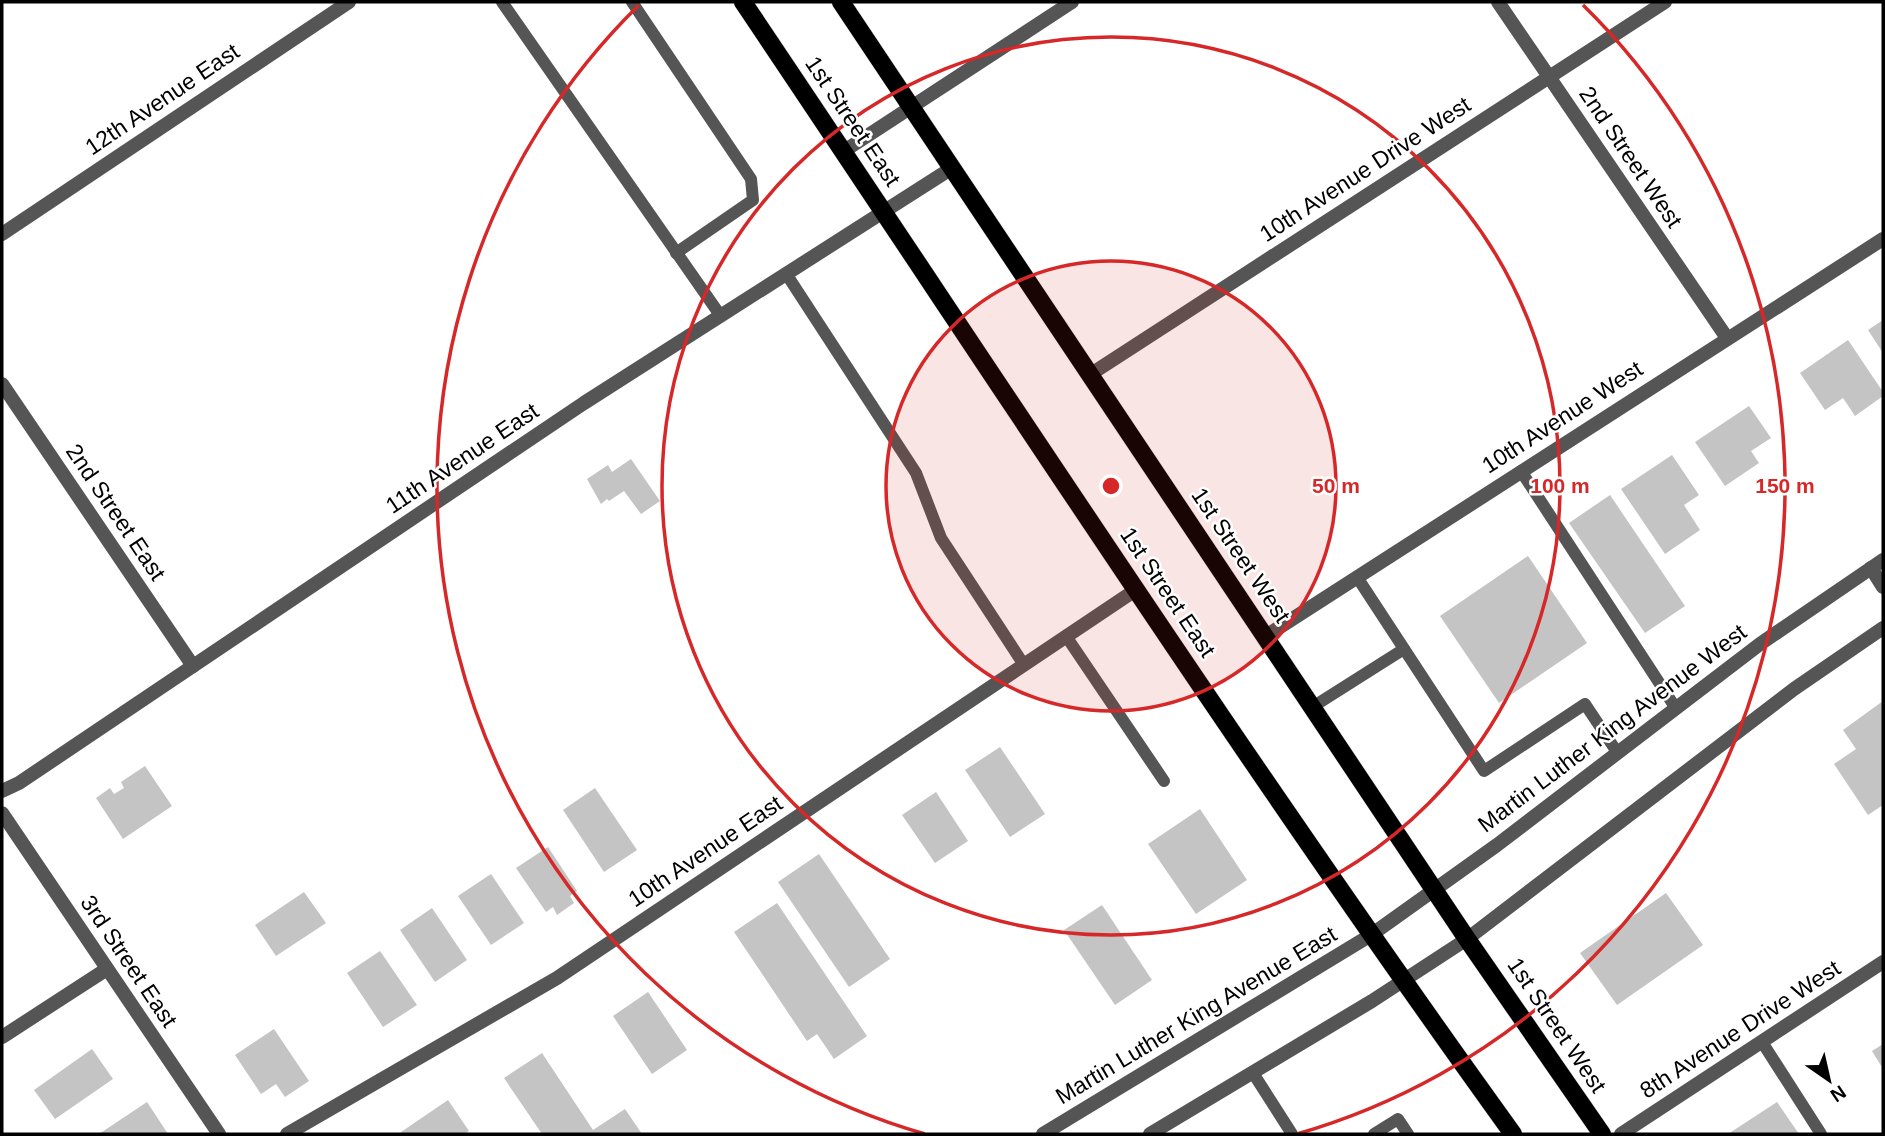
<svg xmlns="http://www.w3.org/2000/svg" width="1885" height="1136" font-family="Arial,sans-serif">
<rect width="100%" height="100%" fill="#fff"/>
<g fill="#c4c4c4">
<polygon points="1883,320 1883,353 1868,330"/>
<polygon points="1848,340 1883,392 1883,396 1855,416 1843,398 1825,410 1800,373"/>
<polygon points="1749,406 1771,438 1751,451 1759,463 1725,486 1695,442"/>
<polygon points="1672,455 1699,495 1684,505 1700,530 1665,554 1621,489"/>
<polygon points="631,459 660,501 641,514 624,491 609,501 607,499 601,504 587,479 608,465 612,472"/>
<polygon points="1610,495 1685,606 1645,633 1569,523"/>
<polygon points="1528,556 1587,643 1499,703 1440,616"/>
<polygon points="1883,701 1883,805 1868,815 1834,764 1856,749 1843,730"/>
<polygon points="1000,747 1045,814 1010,837 965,770"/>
<polygon points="145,766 172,806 123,839 96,798 110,788 114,794 124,788 121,782"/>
<polygon points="595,788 637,850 604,872 563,810"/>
<polygon points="936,792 968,841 935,863 902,815"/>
<polygon points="1200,809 1247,880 1196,914 1148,844"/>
<polygon points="548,847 577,891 570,896 574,903 557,915 553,907 546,912 516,868"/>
<polygon points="819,854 890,959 849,987 778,882"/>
<polygon points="491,874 524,923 491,945 458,896"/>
<polygon points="304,892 326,923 276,956 255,925"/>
<polygon points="1666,893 1703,945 1617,1005 1580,953"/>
<polygon points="777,903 867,1036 834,1059 817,1034 807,1041 734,932"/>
<polygon points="1102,905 1152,980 1115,1005 1064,930"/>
<polygon points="432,908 467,960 435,982 400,930"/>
<polygon points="380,951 417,1005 383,1027 347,973"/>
<polygon points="648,992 687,1050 652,1074 613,1016"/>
<polygon points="274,1029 309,1081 285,1097 276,1084 261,1094 235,1055"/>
<polygon points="1883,1044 1883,1069 1872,1051"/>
<polygon points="92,1049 113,1079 55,1119 34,1090"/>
<polygon points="542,1053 593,1130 625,1109 642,1134 542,1134 504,1078"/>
<polygon points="448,1100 469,1131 464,1134 402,1134 401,1132"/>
<polygon points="147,1102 168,1134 99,1134"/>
<polygon points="1777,1102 1799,1134 1728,1134"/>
</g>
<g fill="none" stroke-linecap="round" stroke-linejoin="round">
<defs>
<g id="primary">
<path d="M743,2C998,381 1246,764 1513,1134"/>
<polyline points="841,2 1467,939 1602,1134"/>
</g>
</defs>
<use href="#primary" stroke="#dbdbdb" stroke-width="19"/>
<g stroke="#555" stroke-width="12">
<polyline points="502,2 720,315"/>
<polyline points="632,2 751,179 753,200 676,253"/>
<polyline points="787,275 916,473 941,538 1024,665"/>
<polyline points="1521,471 1675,707"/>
<polyline points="1357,577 1484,771 1585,704 1617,752"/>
<polyline points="1066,636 1164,781"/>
<polyline points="1314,706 1404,649"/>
<polyline points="1762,1042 1821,1134"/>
<polyline points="1253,1073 1292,1134"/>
<polyline points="1374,1134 1398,1119 1408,1134"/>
</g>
<g stroke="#555" stroke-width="14">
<polyline points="1498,2 1727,338"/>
<polyline points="844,151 1072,2"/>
<polyline points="2,234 349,2"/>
<polyline points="1091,374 1665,2"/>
<polyline points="2,384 193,666"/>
<polyline points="1871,568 1883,587"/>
<polyline points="1266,636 1883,239"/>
<polyline points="2,791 19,783 584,403 952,168"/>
<polyline points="2,813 219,1134"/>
<polyline points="2,1037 107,969"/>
<polyline points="287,1134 557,978 1137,589"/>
<polyline points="1621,1134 1883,962"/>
</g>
<g stroke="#555" stroke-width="14">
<polyline points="1043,1134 1371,935 1497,845 1760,644 1883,560"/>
<polyline points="1150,1134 1372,1001 1467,939 1794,689 1883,628"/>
</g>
<use href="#primary" stroke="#000" stroke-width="18"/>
</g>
<circle cx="1111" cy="486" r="225" fill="#d62828" fill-opacity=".12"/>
<g fill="none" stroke="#d62828" stroke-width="3.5">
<circle cx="1111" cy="486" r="225"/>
<circle cx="1111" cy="486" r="449"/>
<path d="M925 1134A674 674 0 0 1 639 5M1583 5A674 674 0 0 1 1297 1134"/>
</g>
<g text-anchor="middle" stroke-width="5" stroke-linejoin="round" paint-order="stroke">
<g font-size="23" fill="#000" stroke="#fff">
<text transform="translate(162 99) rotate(-34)" y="8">12th Avenue East</text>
<text transform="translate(853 121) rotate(56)" y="8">1st Street East</text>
<text transform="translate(1631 157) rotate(56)" y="8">2nd Street West</text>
<text transform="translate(1365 169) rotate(-33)" y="8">10th Avenue Drive West</text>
<text transform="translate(1562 417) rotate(-33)" y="8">10th Avenue West</text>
<text transform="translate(462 458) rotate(-34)" y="8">11th Avenue East</text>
<text transform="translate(116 512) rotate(56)" y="8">2nd Street East</text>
<text transform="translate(1241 555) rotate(56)" y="8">1st Street West</text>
<text transform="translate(1168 592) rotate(56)" y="8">1st Street East</text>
<text transform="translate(1612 728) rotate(-37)" y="8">Martin Luther King Avenue West</text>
<text transform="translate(705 851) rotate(-34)" y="8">10th Avenue East</text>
<text transform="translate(129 961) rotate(56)" y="8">3rd Street East</text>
<text transform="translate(1196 1015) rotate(-31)" y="8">Martin Luther King Avenue East</text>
<text transform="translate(1557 1025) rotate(56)" y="8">1st Street West</text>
<text transform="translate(1740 1029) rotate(-33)" y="8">8th Avenue Drive West</text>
</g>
</g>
<circle cx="1111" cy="486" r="10" fill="#d62828" stroke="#fff" stroke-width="3.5"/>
<g font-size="21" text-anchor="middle" font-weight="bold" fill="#d62828" stroke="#fff" stroke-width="5" stroke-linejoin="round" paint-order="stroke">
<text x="1336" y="493">50 m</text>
<text x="1560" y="493">100 m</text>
<text x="1785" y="493">150 m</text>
</g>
<rect width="1885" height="1136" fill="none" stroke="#000000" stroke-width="7"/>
<g transform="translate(1829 1080) rotate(146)" stroke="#ffffff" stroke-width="5" paint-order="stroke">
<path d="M0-5L12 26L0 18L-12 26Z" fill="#000000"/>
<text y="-10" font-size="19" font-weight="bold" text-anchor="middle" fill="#000000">N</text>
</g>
</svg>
